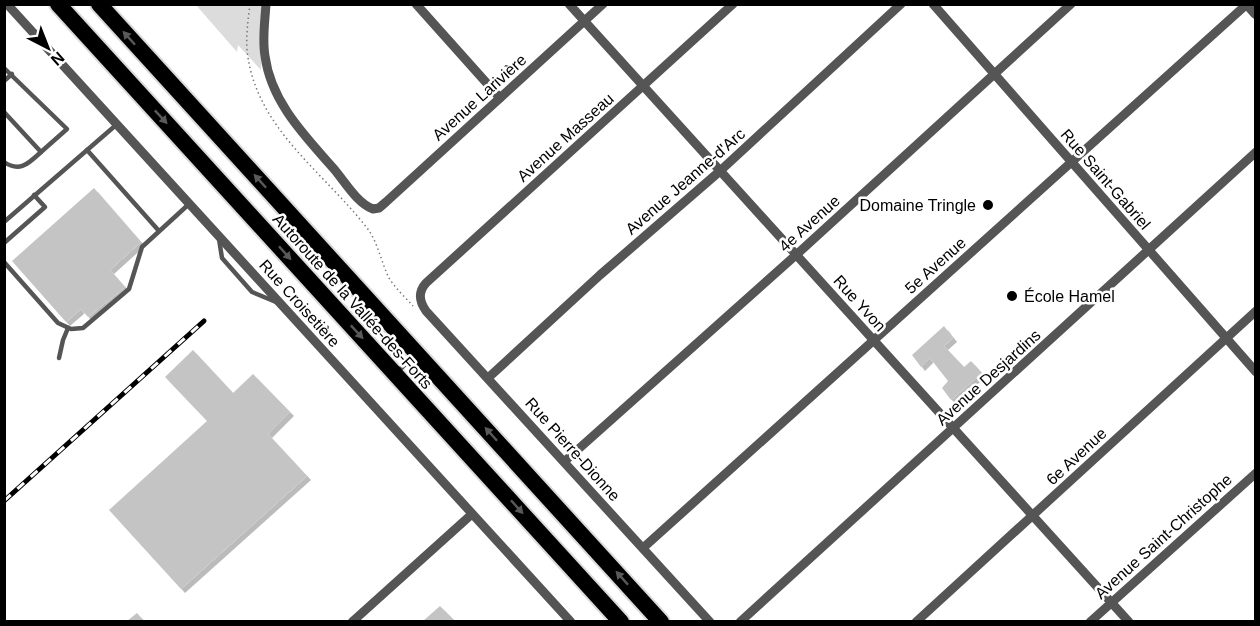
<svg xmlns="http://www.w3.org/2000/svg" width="1260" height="626" font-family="Arial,sans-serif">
<defs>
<filter id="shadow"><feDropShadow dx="4" dy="4" stdDeviation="0" flood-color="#0004"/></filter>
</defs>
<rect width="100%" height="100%" fill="#fff"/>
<polygon fill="#dcdcdc" points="196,5 263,5 261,70 238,45 237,52"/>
<g fill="#c4c4c4" filter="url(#shadow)">
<polygon points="94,188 141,242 110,270 125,287 88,317 81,309 66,322 12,261"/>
<polygon points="944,326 953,338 944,346 964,367 971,361 982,373 951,400 942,388 948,381 930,358 921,367 912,355"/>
<polygon points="193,350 233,393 253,374 290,412 268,434 307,476 181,589 109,510 207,421 165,377"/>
<polygon points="440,606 455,621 423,621"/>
<polygon points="137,613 144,621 127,621"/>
</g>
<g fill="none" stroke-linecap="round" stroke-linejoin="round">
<defs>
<g id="motorway">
<polyline points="58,4 621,622"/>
<polyline points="99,4 661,622"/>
</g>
</defs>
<use href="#motorway" stroke="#dbdbdb" stroke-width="20"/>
<path stroke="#777" stroke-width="1.5" stroke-dasharray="1.5 3" stroke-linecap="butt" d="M250,4C248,20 246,35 247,50C255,128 323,171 367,228C378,242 381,262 389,278C395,288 405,297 413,306"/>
<g stroke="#555" stroke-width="4.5">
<polyline points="4,68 67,129 41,152 4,112"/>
<polyline points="4,81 12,74"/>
<polyline points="87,150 159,231"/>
<path d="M4,162C20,173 29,163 41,152"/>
<polyline points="4,222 116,125"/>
<polyline points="219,239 222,258 252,292 276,302"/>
<polyline points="4,243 45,207 34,195"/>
<polyline points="4,262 58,323 71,329 83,328 129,289 142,247 189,204"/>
<polyline points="59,358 63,340 68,328"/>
<polyline points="397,372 415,355"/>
</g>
<g stroke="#555" stroke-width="9">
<polyline points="7,4 571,622"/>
<path d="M266,4C265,21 262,39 265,56C271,102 305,136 334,169C345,182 357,203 373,209L379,208L386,202L603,4"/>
<polyline points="416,4 500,98"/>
<polyline points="569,4 1129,622"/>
<polyline points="933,4 1256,372"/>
<polyline points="488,378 600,275 720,171 901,4"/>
<polyline points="565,461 796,255 1071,4"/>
<polyline points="643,548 1247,4"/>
<polyline points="352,622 472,514"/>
<path d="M710,622L426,311C419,301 418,292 426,283L733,4"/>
<polyline points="740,622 1256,152"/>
<polyline points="916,622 1256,311"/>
<polyline points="1090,622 1256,473"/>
</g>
<polyline stroke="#555" stroke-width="12" points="1248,4 1256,13"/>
<use href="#motorway" stroke="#000" stroke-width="16"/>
<defs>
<polyline id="rail" points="4,501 204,321"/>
</defs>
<use href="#rail" stroke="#000" stroke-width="5"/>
<use href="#rail" stroke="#fff" stroke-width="3" stroke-dasharray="9" stroke-linecap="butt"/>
</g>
<defs><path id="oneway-solid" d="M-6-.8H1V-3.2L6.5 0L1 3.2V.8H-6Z" transform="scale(1.5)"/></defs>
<g fill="#595959">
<use href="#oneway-solid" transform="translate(129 38) rotate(-132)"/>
<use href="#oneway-solid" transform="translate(161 117) rotate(47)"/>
<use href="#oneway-solid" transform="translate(260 181) rotate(-132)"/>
<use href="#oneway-solid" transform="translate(285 253) rotate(48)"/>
<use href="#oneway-solid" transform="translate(357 332) rotate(47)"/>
<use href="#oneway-solid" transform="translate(491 434) rotate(-132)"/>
<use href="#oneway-solid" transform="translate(517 507) rotate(48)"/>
<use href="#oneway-solid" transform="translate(622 578) rotate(-132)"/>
</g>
<g fill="#000" stroke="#fff" stroke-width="2">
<circle cx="988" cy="205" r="6"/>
<circle cx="1012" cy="296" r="6"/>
</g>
<g text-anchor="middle" stroke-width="5" stroke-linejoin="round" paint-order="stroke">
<g font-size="16" fill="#000" stroke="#fff">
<text transform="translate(479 97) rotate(-42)" y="6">Avenue Larivière</text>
<text transform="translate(565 137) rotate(-42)" y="6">Avenue Masseau</text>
<text transform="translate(1106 179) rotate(49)" y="6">Rue Saint-Gabriel</text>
<text transform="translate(685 181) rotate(-41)" y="6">Avenue Jeanne-d'Arc</text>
<text transform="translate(809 223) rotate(-42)" y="6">4e Avenue</text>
<text transform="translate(935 265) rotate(-42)" y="6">5e Avenue</text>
<text transform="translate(353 301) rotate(48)" y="6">Autoroute de la Vallée-des-Forts</text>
<text transform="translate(300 303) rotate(48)" y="6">Rue Croisetière</text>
<text transform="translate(860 303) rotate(48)" y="6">Rue Yvon</text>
<text transform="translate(988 377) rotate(-42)" y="6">Avenue Desjardins</text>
<text transform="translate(573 449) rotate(48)" y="6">Rue Pierre-Dionne</text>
<text transform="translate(1076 456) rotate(-43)" y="6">6e Avenue</text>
<text transform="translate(1163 536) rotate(-42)" y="6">Avenue Saint-Christophe</text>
</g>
<g font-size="16" fill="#000" stroke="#fff" text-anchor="end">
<text x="976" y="211">Domaine Tringle</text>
<text x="1024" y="302" text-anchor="start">École Hamel</text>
</g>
</g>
<rect width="1260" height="626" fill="none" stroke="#000000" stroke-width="12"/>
<g transform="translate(48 48) rotate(138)" stroke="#ffffff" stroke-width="4.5" paint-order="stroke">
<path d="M0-4.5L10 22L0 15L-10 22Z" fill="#000000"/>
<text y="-9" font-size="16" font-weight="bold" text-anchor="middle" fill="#000000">N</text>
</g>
</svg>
